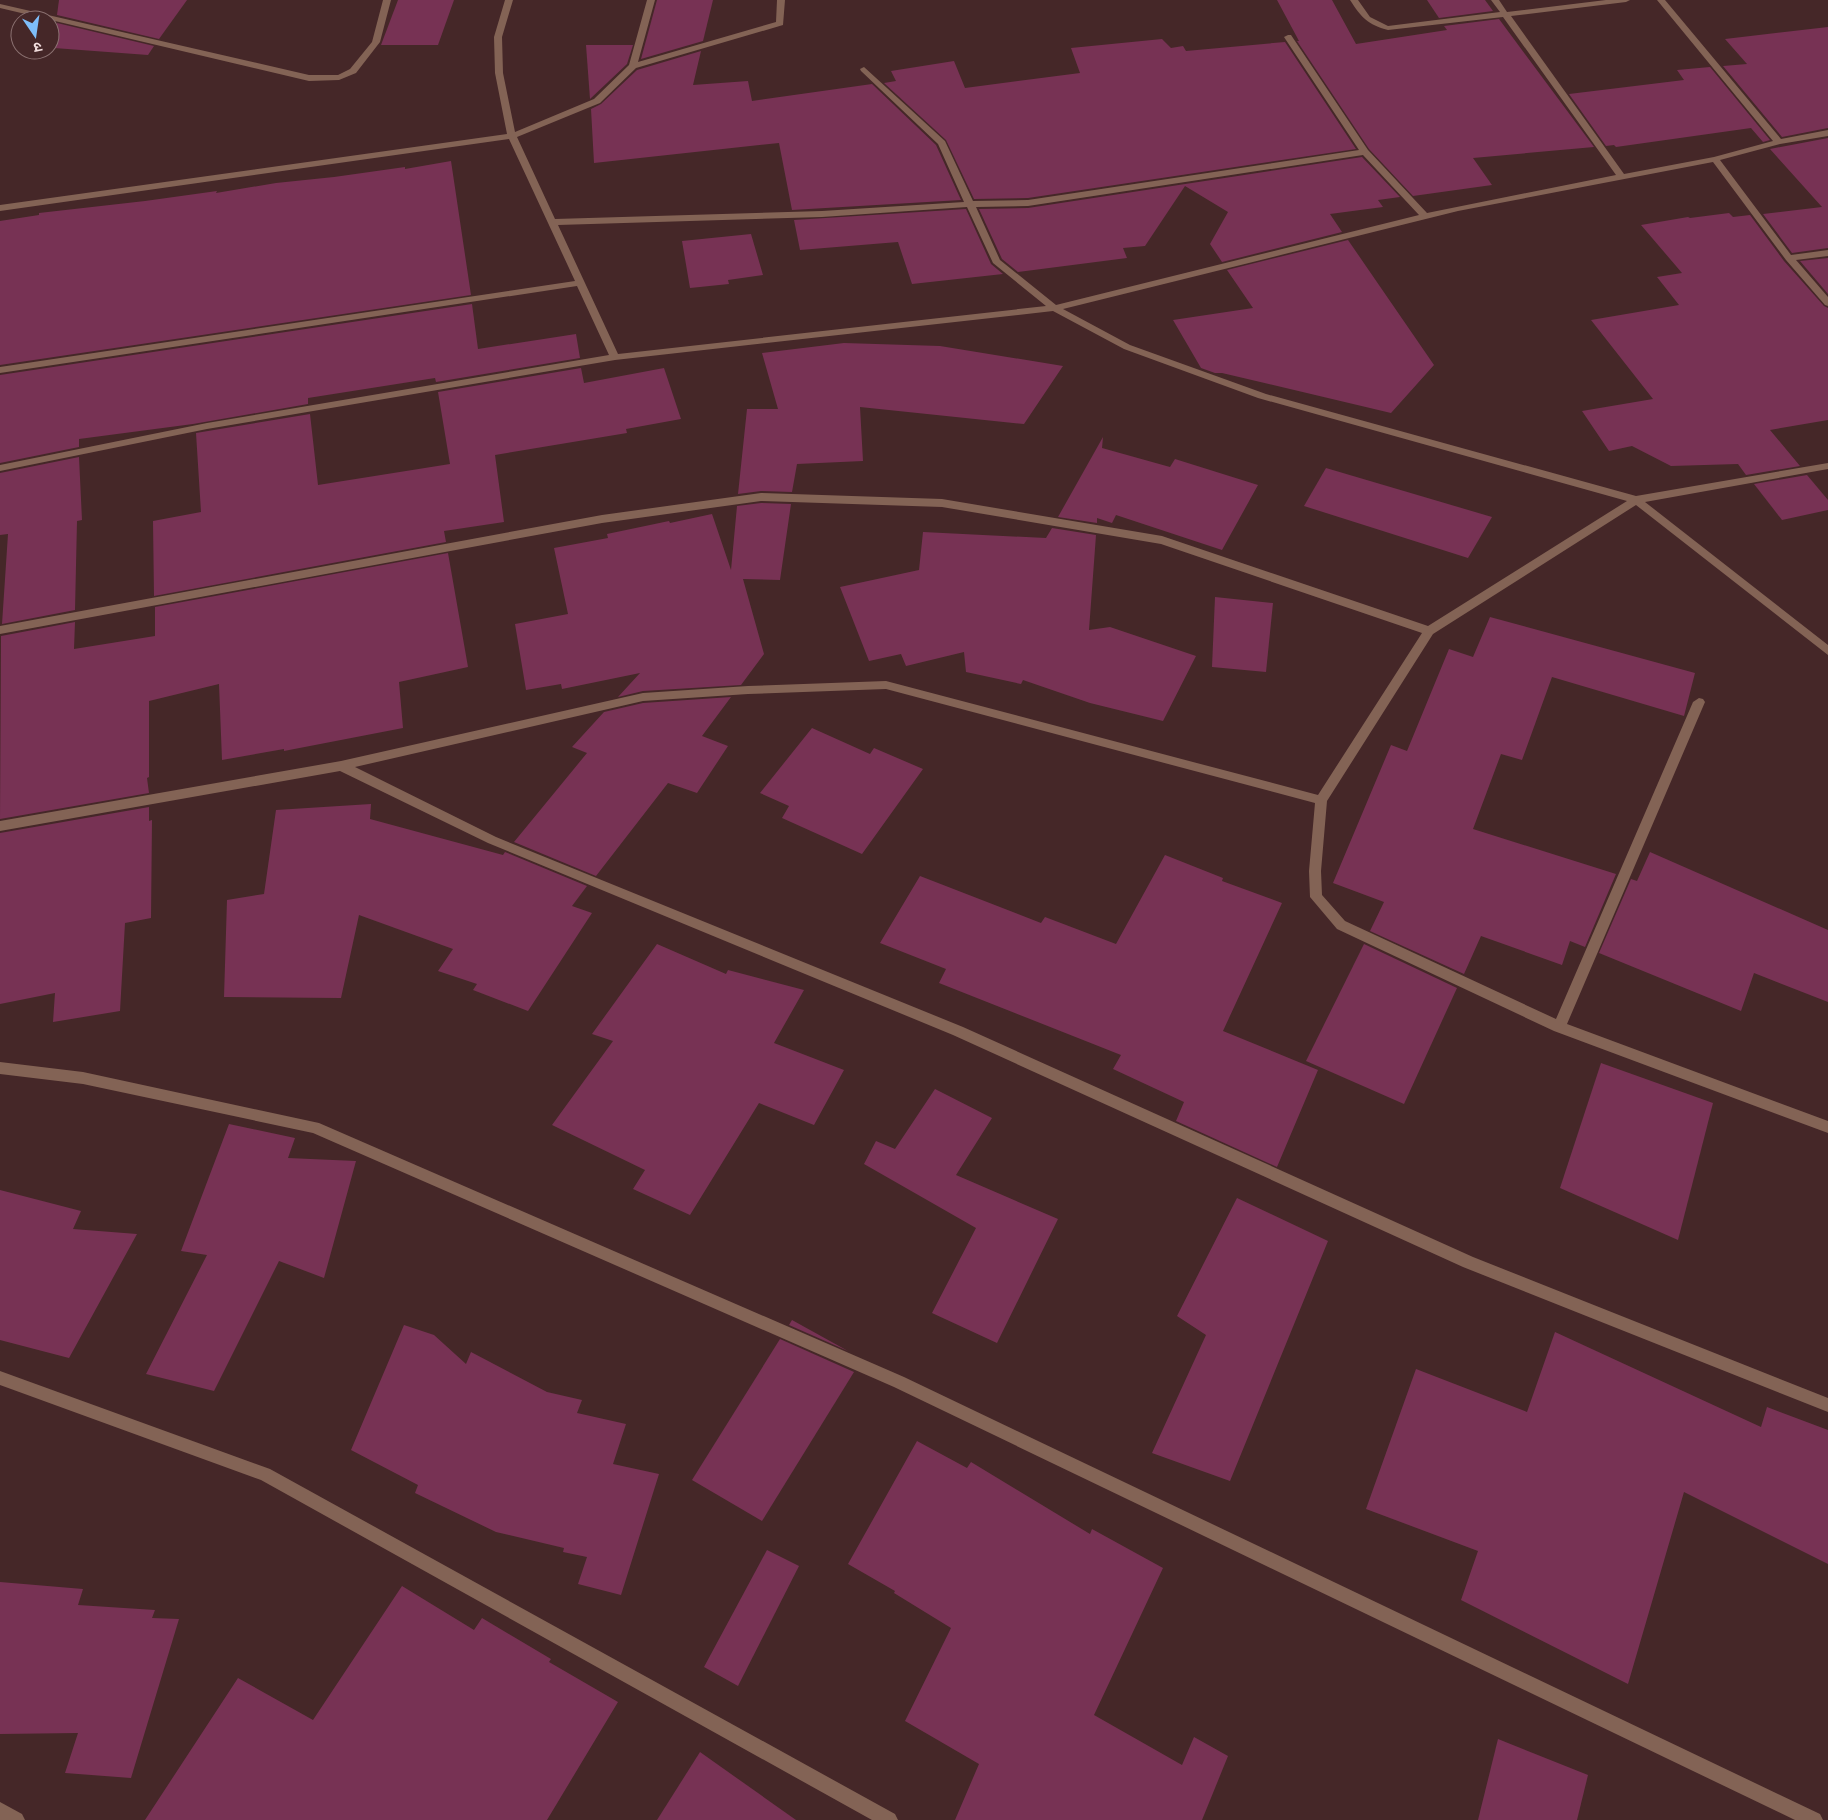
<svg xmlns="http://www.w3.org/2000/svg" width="1828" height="1820" font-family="'Roboto Condensed','Noto Sans Devanagari',sans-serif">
<rect width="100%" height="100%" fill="#452728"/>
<g fill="#773254">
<polygon points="59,0 187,0 159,39 57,15"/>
<polygon points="398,0 454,0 438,45 381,45"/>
<polygon points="657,0 713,0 703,41 641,59"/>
<polygon points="1277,0 1332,0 1356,44 1447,30 1444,26 1499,19 1594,147 1473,158 1492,185 1413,196 1369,149 1297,41 1299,41"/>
<polygon points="1427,0 1485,0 1493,11 1439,18"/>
<polygon points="57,23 154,46 148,55 54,48"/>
<polygon points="1828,27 1828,128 1782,137 1723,66 1747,64 1725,39"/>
<polygon points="1162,39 1171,48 1183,46 1186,51 1285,42 1356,149 1028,198 974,199 946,140 884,83 896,81 891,71 954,61 965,88 1080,73 1071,48"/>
<polygon points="586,45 633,45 627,64 590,99"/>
<polygon points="701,51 693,85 748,81 752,101 872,84 936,145 961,200 792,210 779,143 594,163 591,109 601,104 637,70"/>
<polygon points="1710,67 1770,140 1763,142 1751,128 1616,147 1614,145 1606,146 1569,94 1684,80 1677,70"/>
<polygon points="1828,138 1828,248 1792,253 1763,214 1822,207 1770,149"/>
<polygon points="1362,157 1400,197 1378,200 1383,207 1330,214 1342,232 1222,262 1210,244 1228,212 1185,186 1145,246 1123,248 1127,258 1018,272 1002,259 979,209 1028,208"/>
<polygon points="451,161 471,295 0,365 0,221 39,215 39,213 145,201 217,191 216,193 276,183 334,177 405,167 405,169"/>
<polygon points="966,209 991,264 1003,274 912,284 898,242 800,250 794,220"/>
<polygon points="1729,213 1733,217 1750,215 1784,261 1824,306 1828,308 1828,420 1770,430 1800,466 1746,475 1738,464 1671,466 1632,446 1609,451 1582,411 1653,399 1591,320 1679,305 1657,277 1682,273 1641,225 1688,217 1690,218"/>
<polygon points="751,234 763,275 728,280 729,284 690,288 682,241"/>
<polygon points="1348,240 1434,365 1391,413 1222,373 1215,373 1201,368 1173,320 1253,308 1227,270"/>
<polygon points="1828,258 1828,294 1800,261"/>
<polygon points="472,304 478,349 576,334 580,358 436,382 435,378 308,398 308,404 193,424 79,439 79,447 0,463 0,375"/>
<polygon points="844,343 940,346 1063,366 1024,424 860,407 863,461 797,464 792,492 761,491 738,494 747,409 778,409 762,353"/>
<polygon points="581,368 584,383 664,368 681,419 626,429 627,433 495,455 504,522 444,531 446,542 154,596 153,521 201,512 196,433 310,414 318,485 450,464 438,392"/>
<polygon points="1103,437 1102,448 1170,467 1175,459 1258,485 1222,550 1116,515 1112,523 1097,518 1097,523 1058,517"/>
<polygon points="79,457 82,520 77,521 75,610 2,624 8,534 0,535 0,473"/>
<polygon points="1326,468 1492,517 1468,558 1304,506"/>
<polygon points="1807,475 1828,500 1828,510 1782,520 1754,484"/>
<polygon points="761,503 791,504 780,580 743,579 764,654 741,685 643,691 618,697 640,673 562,689 561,684 526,690 515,624 568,614 554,548 608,538 607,534 669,521 670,523 712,514 731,570 737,506"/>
<polygon points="1052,528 1096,535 1089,630 1110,627 1196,656 1163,721 1090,703 1023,680 1021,684 966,672 964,652 906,666 901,654 869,661 840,587 919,570 923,532 1046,538"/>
<polygon points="448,553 468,667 399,682 403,728 284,751 284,749 222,760 219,684 149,701 149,777 147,778 149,793 0,819 1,636 75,622 74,649 155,636 155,607"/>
<polygon points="1215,597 1273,603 1266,672 1212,667"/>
<polygon points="1490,617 1695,673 1684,716 1552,677 1522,760 1501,754 1473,829 1616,874 1585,947 1570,941 1562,965 1481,936 1464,974 1370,931 1384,902 1333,883 1391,745 1407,751 1449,649 1473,657"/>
<polygon points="731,697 702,736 728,746 697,793 668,783 596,876 514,842 587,753 572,747 604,712 643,703"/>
<polygon points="812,728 870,754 874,748 923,769 862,854 782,818 789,806 760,793"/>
<polygon points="371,804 370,819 503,855 505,852 587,886 572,906 592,913 528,1011 473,990 477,984 438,971 453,949 359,915 341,998 224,997 227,900 264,894 276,810"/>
<polygon points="149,807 149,821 152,820 151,918 125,923 120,1011 53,1022 55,993 0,1004 0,833"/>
<polygon points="1650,852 1828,930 1828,1002 1754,973 1741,1011 1599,953 1631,879 1637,881"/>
<polygon points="1165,855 1223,878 1222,881 1282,903 1223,1031 1318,1070 1277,1167 1176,1121 1184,1102 1113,1069 1121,1055 939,983 946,969 880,943 920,876 1041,923 1045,917 1116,944"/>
<polygon points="657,944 726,974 728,970 804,990 774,1043 844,1070 814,1125 759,1103 690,1215 633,1189 645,1170 552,1125 613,1041 592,1034"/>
<polygon points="1364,944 1457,988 1404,1104 1306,1061"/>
<polygon points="1601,1063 1713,1103 1678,1240 1560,1188"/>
<polygon points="935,1089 992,1118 956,1175 1058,1219 997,1343 932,1313 976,1228 864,1164 876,1141 895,1149"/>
<polygon points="229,1124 295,1138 288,1158 356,1161 324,1278 279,1261 214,1391 146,1374 207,1255 181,1251"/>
<polygon points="0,1190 81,1211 73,1229 137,1234 69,1358 0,1340"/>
<polygon points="1237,1198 1328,1241 1230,1481 1152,1453 1206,1335 1177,1316"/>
<polygon points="792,1320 848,1351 789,1325"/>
<polygon points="404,1325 434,1335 466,1364 471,1352 547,1392 582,1400 577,1413 626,1424 613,1464 659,1474 621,1595 578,1584 587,1557 563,1552 564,1548 496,1532 415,1493 418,1485 351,1450"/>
<polygon points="1555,1332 1761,1427 1767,1407 1828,1430 1828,1564 1684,1492 1628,1684 1461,1600 1478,1551 1366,1509 1416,1369 1527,1412"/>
<polygon points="780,1339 854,1372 762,1521 692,1480"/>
<polygon points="917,1441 967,1468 971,1462 1090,1534 1092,1529 1163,1568 1094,1715 1182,1765 1194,1737 1228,1756 1202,1820 955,1820 979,1764 905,1721 951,1628 894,1593 895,1591 848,1564"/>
<polygon points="767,1550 799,1566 738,1686 704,1667"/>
<polygon points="0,1582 83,1589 78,1605 155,1610 152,1618 179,1619 131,1778 65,1773 78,1733 0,1734"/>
<polygon points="402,1586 474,1630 482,1618 551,1659 549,1662 618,1702 547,1820 145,1820 238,1678 313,1720"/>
<polygon points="1498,1739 1588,1775 1577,1820 1478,1820"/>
<polygon points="700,1752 796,1820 657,1820"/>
</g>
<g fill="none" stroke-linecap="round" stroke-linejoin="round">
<g fill="#836355" fill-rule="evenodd">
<polygon points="383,0 391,0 380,42 356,73 339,80 309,81 0,8 0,4 309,75 338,75 350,69 372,42"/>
<path d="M505,0H513L502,37L503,73L515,132L594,99L629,65L647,0H655L638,62L776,22L777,0H785L783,25L636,68L600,103L517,137L555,219L822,211L964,202L938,144L861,71L860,69L864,67L945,141L973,201L1028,200L1359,150L1284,37L1288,35H1291L1368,150L1427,213L1616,175L1503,17L1388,30C1368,25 1361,17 1350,0H1358L1370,17L1388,26L1500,12L1491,0H1499L1507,12L1606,0H1630L1626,2L1511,16L1624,174L1714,157L1773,141L1657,0H1665L1781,139L1828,130V136L1780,144L1720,160L1791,255L1828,250V256L1796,260L1828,297V306L1825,305L1786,260L1713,162L1458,211L1063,309L1130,345L1266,394L1636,496L1828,463V469L1645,502L1828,645V655L1636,505L1433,634L1327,801L1321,871L1322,895L1345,921L1556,1019L1693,702L1699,698L1703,699L1705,702L1567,1024L1828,1121V1133L1554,1031L1337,929L1310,897L1309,871L1315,803L886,689L748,694L643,701L355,767L496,837L963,1027L1473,1257L1828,1398V1412L1463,1267L953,1035L488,843L340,771L0,831V821L341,761L643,693L748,686L886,681L1318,795L1422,633L1161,544L942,507L761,501L602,523L0,634V626L602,515L761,493L942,499L1162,536L1428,626L1627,501L1258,398L1124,349L1053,311L615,360L207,429L0,471V465L207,423L609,355L577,286L0,373V367L575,281L509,139L0,211V205L507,134L495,73L494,37ZM1363,155L1419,215L1056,305L1000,260L976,207L1028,206ZM967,207L993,263L1046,306L618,354L558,225L822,217Z"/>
<polygon points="0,1062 83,1072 319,1123 904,1377 1820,1814 1823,1820 1795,1820 894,1387 313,1133 83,1084 0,1074"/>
<polygon points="0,1371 270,1469 895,1814 898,1820 872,1820 261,1480 0,1385"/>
<polygon points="0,1802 22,1814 25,1820 0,1820"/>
</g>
</g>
<g transform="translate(35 35) rotate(167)"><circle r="24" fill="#452728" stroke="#8b7171"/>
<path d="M0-4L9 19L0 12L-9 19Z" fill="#7ebdf9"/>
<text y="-8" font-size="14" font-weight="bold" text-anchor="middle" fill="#f3dfdf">उ</text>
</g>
</svg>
